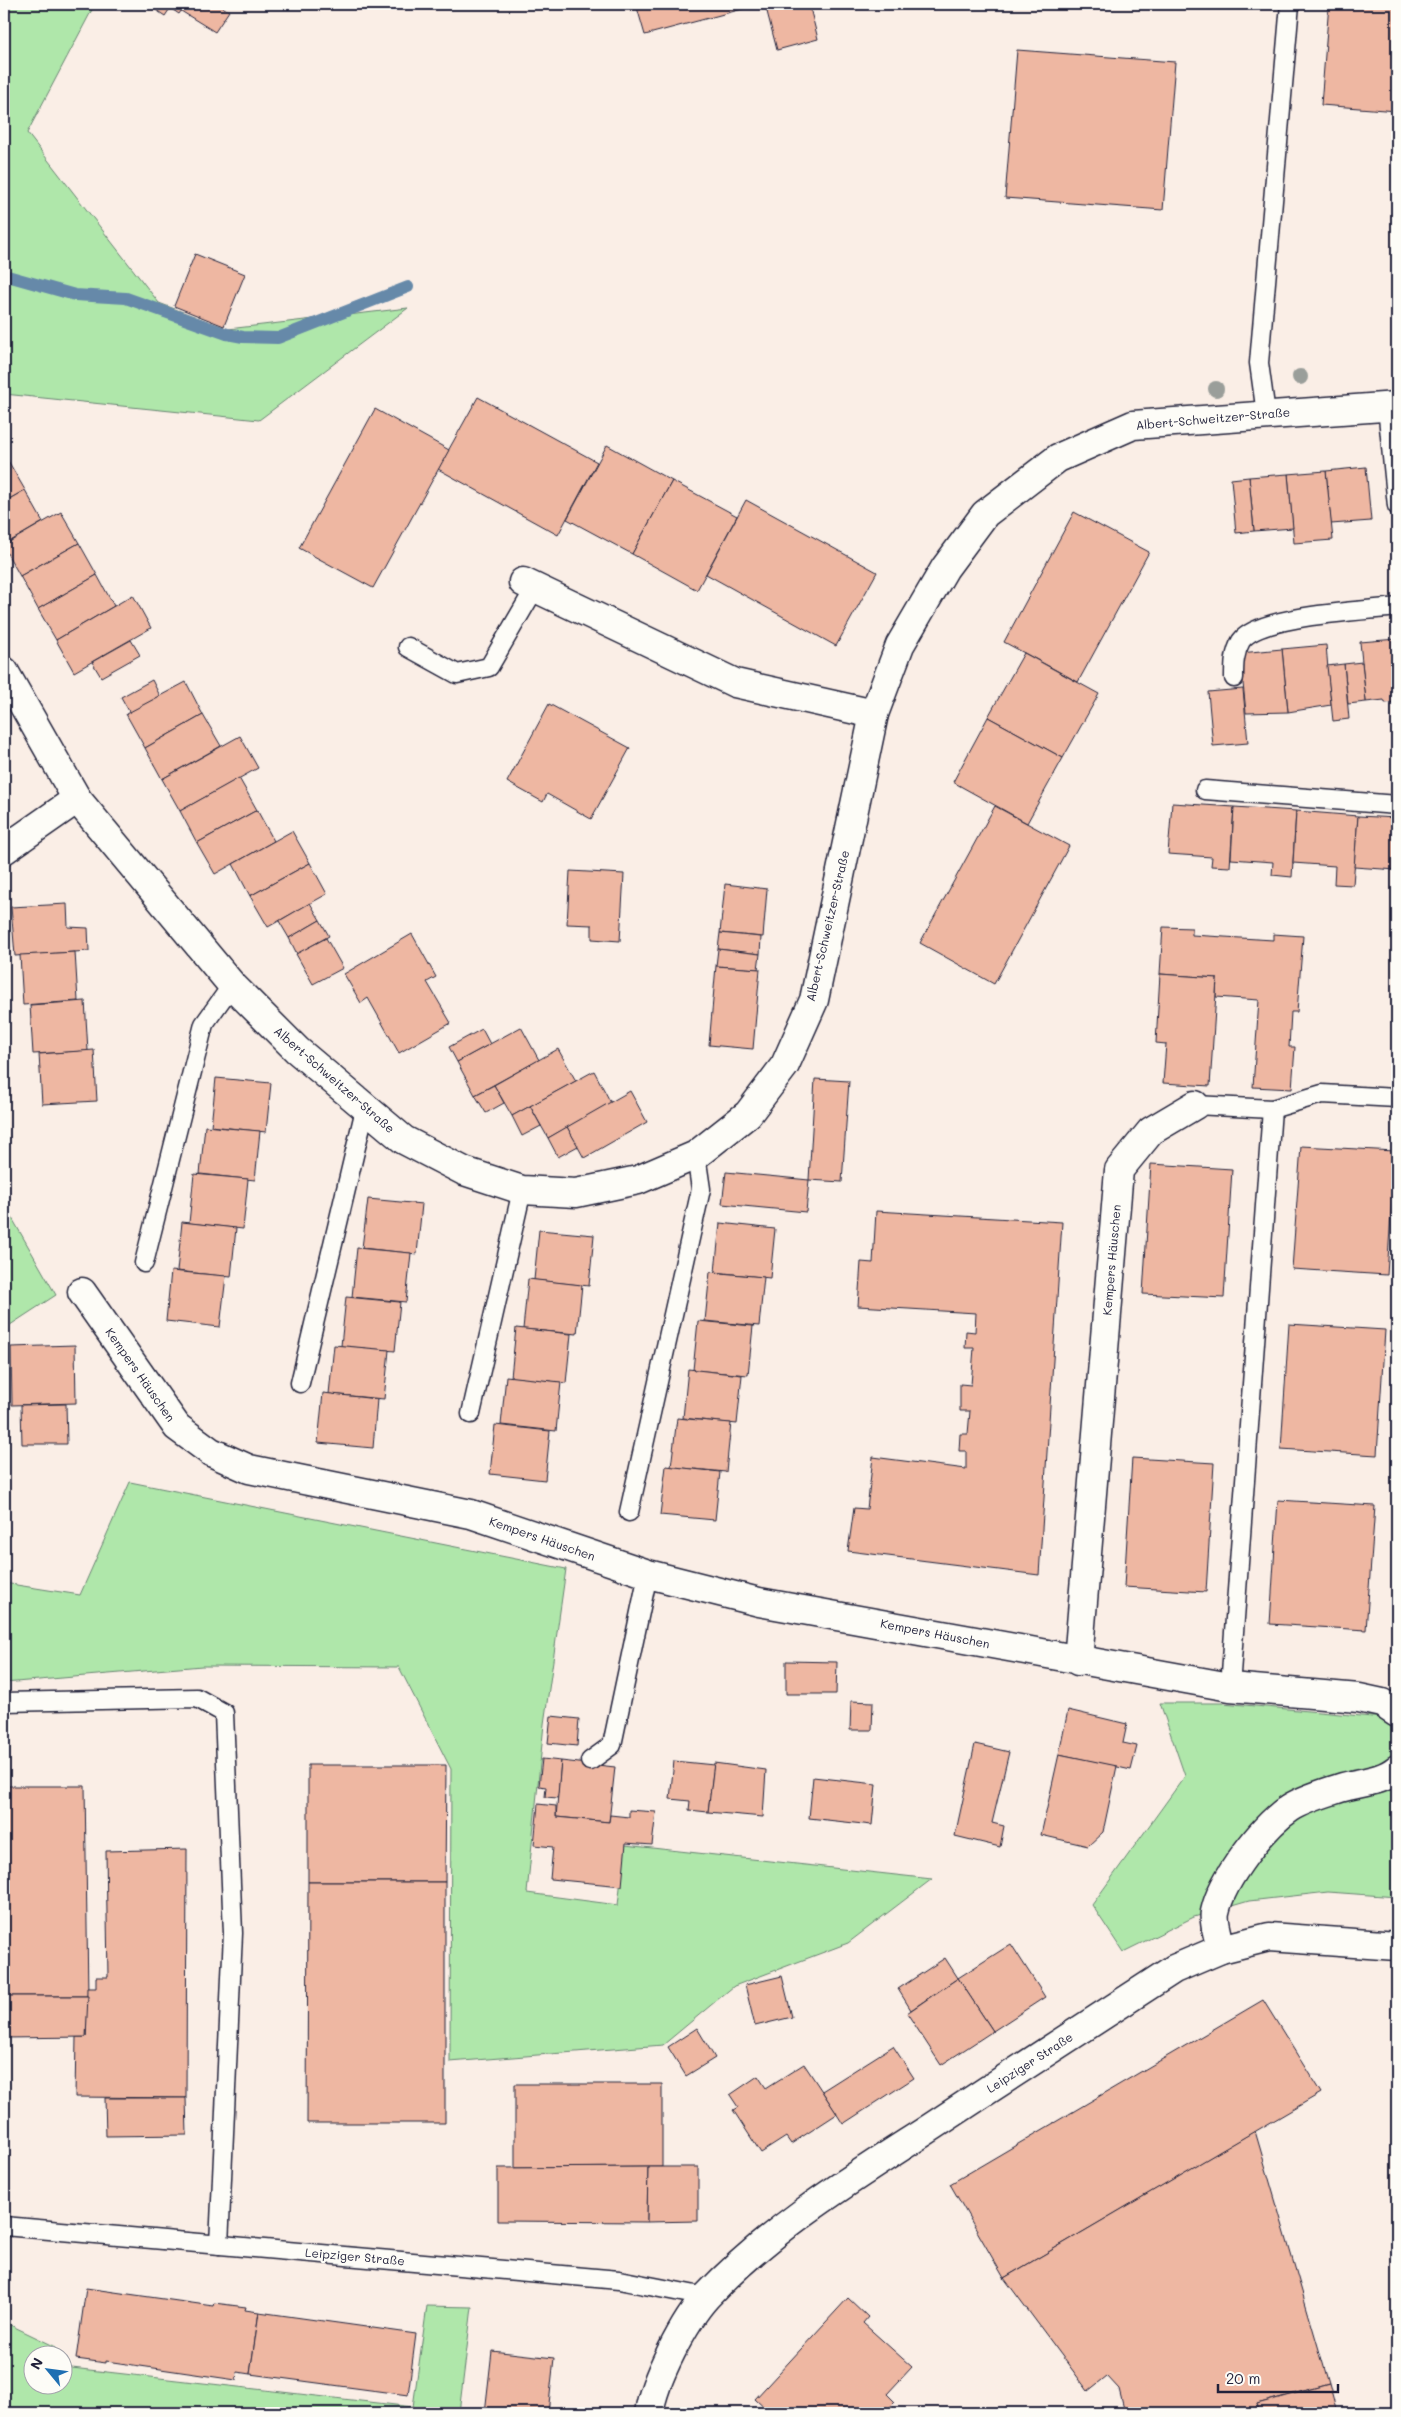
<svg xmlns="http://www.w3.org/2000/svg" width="1401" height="2417" font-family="Mali,sans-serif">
<rect width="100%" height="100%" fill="#faeee6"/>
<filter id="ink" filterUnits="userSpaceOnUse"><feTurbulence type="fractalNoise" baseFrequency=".02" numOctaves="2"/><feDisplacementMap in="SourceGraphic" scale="10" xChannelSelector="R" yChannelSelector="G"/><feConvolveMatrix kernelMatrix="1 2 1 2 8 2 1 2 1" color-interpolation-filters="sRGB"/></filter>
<g filter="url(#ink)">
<g fill="#afe7aa" stroke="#688472">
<polygon points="4,4 95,4 27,133 159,303 228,329 408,308 259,420 4,394"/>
<polygon points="4,1204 56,1295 4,1329"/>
<polygon points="130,1482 566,1569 544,1724 527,1893 618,1905 625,1845 932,1879 848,1943 734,1986 663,2045 450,2062 451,1769 399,1667 202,1666 4,1683 4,1583 80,1595"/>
<polygon points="1160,1703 1223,1703 1372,1717 1397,1716 1397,1897 1328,1892 1249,1901 1194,1917 1123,1952 1092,1905 1185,1776"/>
<polygon points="427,2306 472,2307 459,2413 4,2413 4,2322 56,2347 57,2354 32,2354 32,2384 62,2384 63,2367 413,2407"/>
</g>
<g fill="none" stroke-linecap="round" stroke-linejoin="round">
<polyline stroke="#6689a9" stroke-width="12" points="4,275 75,295 126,298 227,334 243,337 278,338 408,287"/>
</g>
<g fill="#eeb7a2" stroke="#22223b">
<polygon points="147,4 173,4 165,16"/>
<polygon points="173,4 217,4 229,11 215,32 181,11 179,14 170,8"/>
<polygon points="636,4 761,4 645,35"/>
<polygon points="765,4 809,4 818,39 777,50"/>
<polygon points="1329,4 1397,4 1397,111 1321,105"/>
<polygon points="1017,50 1175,62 1163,210 1005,198"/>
<polygon points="195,254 245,274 224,326 174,306"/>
<polygon points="478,397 597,462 558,535 438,469"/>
<polygon points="375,409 449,450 373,588 299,548"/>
<polygon points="607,445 672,481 632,554 567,519"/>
<polygon points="7,459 25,490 4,502 4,461"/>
<polygon points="1366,467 1371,521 1331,524 1326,471"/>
<polygon points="1326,471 1333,540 1294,543 1288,474"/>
<polygon points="1288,474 1293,528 1254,531 1249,477"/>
<polygon points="1249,477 1254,531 1236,533 1231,479"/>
<polygon points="672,481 737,516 697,590 632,554"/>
<polygon points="25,490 43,522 4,545 4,502"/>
<polygon points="746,500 877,572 836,646 706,574"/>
<polygon points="61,512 79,543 20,576 4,548 4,545"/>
<polygon points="1074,512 1149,552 1078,682 1004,642"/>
<polygon points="79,543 97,575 38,609 20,576"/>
<polygon points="97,575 114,606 56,640 38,609"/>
<polygon points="133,595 151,628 74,672 56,640"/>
<polygon points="1397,639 1397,702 1385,703 1384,700 1366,702 1360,642"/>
<polygon points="131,640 140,655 101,677 92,662"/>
<polygon points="1326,645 1331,705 1288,712 1282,649"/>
<polygon points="1282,649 1288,712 1246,713 1240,653"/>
<polygon points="1024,653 1099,694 1063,758 988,717"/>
<polygon points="1362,662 1366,702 1348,704 1344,664"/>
<polygon points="1344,664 1349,719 1333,721 1327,666"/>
<polygon points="152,680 160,696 130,713 121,697"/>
<polygon points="186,682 203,715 145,748 126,714"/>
<polygon points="1243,689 1248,743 1213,746 1208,692"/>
<polygon points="549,704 630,748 591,819 547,794 543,802 507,782"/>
<polygon points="203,715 221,746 162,779 145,748"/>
<polygon points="988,717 1063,758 1027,823 953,782"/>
<polygon points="240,736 258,768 180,811 162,779"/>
<polygon points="239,778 257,810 197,843 180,811"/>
<polygon points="1172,803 1234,807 1230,867 1211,866 1212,857 1168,854"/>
<polygon points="995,806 1069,846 994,984 920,943"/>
<polygon points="1234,807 1296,811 1292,877 1272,875 1273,862 1231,859"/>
<polygon points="257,810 274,841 215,874 197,843"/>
<polygon points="1296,811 1358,816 1353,885 1334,884 1335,866 1293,863"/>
<polygon points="1358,816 1397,818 1397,870 1354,867"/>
<polygon points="292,831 310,863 250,896 233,864"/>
<polygon points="310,863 327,894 268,927 250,896"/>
<polygon points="570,871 624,874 620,941 592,939 592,925 567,924"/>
<polygon points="725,884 767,889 763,937 720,933"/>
<polygon points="310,903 320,920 289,938 279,921"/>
<polygon points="67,904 68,927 88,928 89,951 15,956 11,907"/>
<polygon points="320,920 329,936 297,954 289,938"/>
<polygon points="1163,927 1192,928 1192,935 1273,940 1273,934 1303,936 1297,1012 1291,1012 1289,1047 1295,1047 1292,1089 1253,1087 1259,1000 1216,997 1217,978 1160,974"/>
<polygon points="720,933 761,937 760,954 718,949"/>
<polygon points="412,934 436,977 427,982 451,1023 399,1053 368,998 361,1003 344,974"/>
<polygon points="326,938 343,968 313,984 296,954"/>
<polygon points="718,949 760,954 758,969 716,966"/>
<polygon points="75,952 78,1001 23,1005 20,955"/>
<polygon points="716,966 760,969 753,1049 709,1045"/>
<polygon points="1160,974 1217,978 1210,1086 1163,1083 1166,1044 1156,1043"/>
<polygon points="85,1001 88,1051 33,1054 30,1005"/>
<polygon points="521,1027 539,1060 475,1095 457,1062"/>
<polygon points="482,1029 490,1044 457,1062 449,1047"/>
<polygon points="558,1049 576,1081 512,1116 494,1085"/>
<polygon points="94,1050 97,1101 42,1104 39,1054"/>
<polygon points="594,1071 611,1103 548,1138 530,1106"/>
<polygon points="216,1078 271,1083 266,1132 211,1126"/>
<polygon points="815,1079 849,1081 842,1182 809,1180"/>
<polygon points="494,1085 504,1103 486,1113 475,1095"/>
<polygon points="630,1091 647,1122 584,1158 567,1127"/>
<polygon points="530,1106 541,1126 522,1136 512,1116"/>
<polygon points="205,1126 260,1131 255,1180 200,1174"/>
<polygon points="567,1127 578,1146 558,1157 548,1138"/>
<polygon points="1301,1146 1395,1151 1387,1275 1292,1269"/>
<polygon points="1151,1164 1232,1169 1224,1298 1143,1294"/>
<polygon points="726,1172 809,1180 806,1212 722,1204"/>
<polygon points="194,1174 248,1179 243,1229 189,1223"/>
<polygon points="368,1199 422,1204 417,1254 362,1248"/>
<polygon points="876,1211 1062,1222 1039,1575 848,1551 854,1508 867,1509 873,1457 966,1469 966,1451 959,1451 960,1434 968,1434 970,1411 960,1411 960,1384 971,1385 974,1348 965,1348 966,1331 975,1332 976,1313 858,1306 861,1262 873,1263"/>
<polygon points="182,1222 236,1228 231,1277 177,1271"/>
<polygon points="720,1223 775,1229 770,1278 715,1272"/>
<polygon points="539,1230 594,1235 589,1286 534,1280"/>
<polygon points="357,1248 411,1253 406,1302 352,1297"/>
<polygon points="171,1271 226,1276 220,1327 166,1321"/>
<polygon points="710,1272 764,1277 759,1326 705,1321"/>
<polygon points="528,1279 582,1285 577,1334 523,1329"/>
<polygon points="346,1297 400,1302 395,1351 341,1346"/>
<polygon points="698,1321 753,1326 748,1375 693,1370"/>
<polygon points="1289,1324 1385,1330 1377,1455 1281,1449"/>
<polygon points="516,1328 571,1334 566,1383 511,1377"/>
<polygon points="75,1345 76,1403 12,1405 11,1347"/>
<polygon points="334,1345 389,1350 384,1399 329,1394"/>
<polygon points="688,1369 742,1375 737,1424 683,1418"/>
<polygon points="506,1376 561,1382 556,1431 501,1425"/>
<polygon points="323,1393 377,1399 373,1448 318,1443"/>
<polygon points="66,1404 67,1444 22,1444 21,1405"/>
<polygon points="677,1418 731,1423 726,1472 671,1467"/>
<polygon points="495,1425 550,1431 545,1480 490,1474"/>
<polygon points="1132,1458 1214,1463 1206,1592 1124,1587"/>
<polygon points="666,1466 720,1472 715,1520 660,1515"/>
<polygon points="1278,1500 1375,1506 1366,1630 1270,1624"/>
<polygon points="786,1661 837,1662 836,1694 786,1694"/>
<polygon points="851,1701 873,1702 872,1730 850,1730"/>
<polygon points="1068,1710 1127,1724 1123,1743 1137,1746 1131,1770 1059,1754"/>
<polygon points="551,1716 579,1719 577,1746 548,1743"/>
<polygon points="975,1744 1009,1752 992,1823 1004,1826 1000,1847 955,1836"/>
<polygon points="1059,1754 1117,1766 1103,1832 1088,1846 1041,1835"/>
<polygon points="542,1759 561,1761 558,1798 545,1797 546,1787 539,1786"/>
<polygon points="561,1761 615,1767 609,1822 556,1817"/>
<polygon points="674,1761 714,1765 708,1812 689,1810 690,1801 670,1799"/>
<polygon points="714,1763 766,1770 763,1817 708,1812"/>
<polygon points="308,1765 446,1765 445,1882 308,1882"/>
<polygon points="813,1777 876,1784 872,1825 809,1818"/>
<polygon points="4,1786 85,1786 88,1996 4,1996"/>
<polygon points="538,1804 556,1806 556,1817 609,1822 610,1815 629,1817 629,1810 656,1812 652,1845 626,1843 622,1886 550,1879 553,1847 534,1845"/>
<polygon points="187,1849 186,2098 75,2097 76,2037 86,2037 87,1988 96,1988 96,1977 108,1977 106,1851"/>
<polygon points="308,1882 445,1882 445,2123 307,2123"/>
<polygon points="1011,1944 1045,1997 993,2031 958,1978"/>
<polygon points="945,1958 958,1978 911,2010 898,1989"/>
<polygon points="782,1976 792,2017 755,2026 745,1985"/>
<polygon points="958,1978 993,2031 941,2065 907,2013"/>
<polygon points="4,1996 88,1996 86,2037 4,2038"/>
<polygon points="1263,2000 1321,2093 1004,2278 950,2184"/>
<polygon points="697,2028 715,2058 686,2076 668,2047"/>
<polygon points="893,2046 914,2078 843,2124 822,2091"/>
<polygon points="804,2064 837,2114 791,2144 786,2137 761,2153 733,2110 738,2107 730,2095 758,2076 766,2088"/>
<polygon points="515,2084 662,2084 662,2167 515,2168"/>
<polygon points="105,2098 186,2098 187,2135 106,2136"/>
<polygon points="1255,2131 1329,2384 1257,2404 1260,2413 1125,2413 1119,2389 1107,2376 1088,2391 1004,2278"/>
<polygon points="648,2167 647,2222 498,2221 498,2168"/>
<polygon points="648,2167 698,2167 698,2221 647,2222"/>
<polygon points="86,2288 213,2306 214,2303 246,2307 245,2310 259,2312 250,2374 237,2372 236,2380 106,2361 106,2363 76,2359"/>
<polygon points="848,2298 868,2317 863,2323 912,2367 887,2394 895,2402 884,2413 770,2413 755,2399"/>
<polygon points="259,2312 416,2334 408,2395 250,2374"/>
<polygon points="492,2351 554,2358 548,2413 485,2413"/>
<polygon points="1329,2384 1337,2413 1260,2413 1257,2404"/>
</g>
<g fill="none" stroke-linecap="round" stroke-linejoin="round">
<defs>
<g id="lane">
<polyline points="1387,407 1397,506"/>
<polyline points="1266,414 1259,363 1290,4"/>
<polyline points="408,647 457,674 489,667 535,588"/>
<path d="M1234,678C1234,665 1234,653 1241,641C1259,615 1365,611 1397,607"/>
<polyline points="1205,790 1397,805"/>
<polyline points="1195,1105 1272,1109 1322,1094 1397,1098"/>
<polyline points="144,1263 204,1024 232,985"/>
<polyline points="300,1383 365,1109"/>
<polyline points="471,1414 522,1190"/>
<polyline points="629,1512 701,1189 696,1155"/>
<polyline points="1230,1687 1272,1109"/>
<polyline points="4,1702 197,1698 224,1713 233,1933 219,2245"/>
<polyline points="590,1761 612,1745 648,1574"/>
<polyline points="4,2226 619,2280 706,2297"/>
</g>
<g id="street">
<polyline points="523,582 735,683 874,714"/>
<polyline points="4,671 77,799 232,985 297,1050 404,1140 464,1171 522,1190 576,1193 638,1180 696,1155 748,1114 785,1065 814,1000 874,714 900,645 945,568 985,514 1058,458 1133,425 1397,406"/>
<polyline points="4,850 77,799"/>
<polyline points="82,1292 177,1427 211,1452 249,1469 471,1514 648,1574 759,1602 1230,1687 1359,1698 1382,1703 1397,1713"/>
<polyline points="1078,1661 1119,1170 1151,1131 1195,1105"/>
<path d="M1221,1949C1219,1938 1213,1922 1215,1912C1222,1879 1263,1826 1290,1808C1304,1799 1325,1793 1340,1788C1359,1782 1382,1782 1397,1769"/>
<path d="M649,2413C654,2380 684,2321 707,2296C770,2229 848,2181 924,2132C1007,2077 1091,2023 1174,1969L1221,1949L1269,1937L1397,1946"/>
</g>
</defs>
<use href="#lane" stroke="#22223b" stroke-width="21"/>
<use href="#street" stroke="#22223b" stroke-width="31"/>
<use href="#lane" stroke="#fdfcf7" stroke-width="18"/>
<use href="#street" stroke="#fdfcf7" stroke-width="28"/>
</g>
<g fill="#9a9e9a">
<circle cx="1300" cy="377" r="8"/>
<circle cx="1216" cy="389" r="8"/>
</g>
</g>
<g text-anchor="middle" stroke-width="4.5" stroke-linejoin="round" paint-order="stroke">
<g font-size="12" fill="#22223b" stroke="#fdfcf7">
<text transform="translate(1213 419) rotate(-5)" y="4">Albert-Schweitzer-Straße</text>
<text transform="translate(828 926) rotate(-77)" y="4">Albert-Schweitzer-Straße</text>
<text transform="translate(334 1080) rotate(41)" y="4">Albert-Schweitzer-Straße</text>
<text transform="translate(1112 1260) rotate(-85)" y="4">Kempers Häuschen</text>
<text transform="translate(140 1375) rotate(55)" y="4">Kempers Häuschen</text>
<text transform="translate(542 1539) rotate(19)" y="4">Kempers Häuschen</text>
<text transform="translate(935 1634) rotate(11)" y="4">Kempers Häuschen</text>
<text transform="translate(1030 2063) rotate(-33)" y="4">Leipziger Straße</text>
<text transform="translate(355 2257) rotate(5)" y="4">Leipziger Straße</text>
</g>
</g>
<rect width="1401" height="2417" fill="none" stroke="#fdfcf7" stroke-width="20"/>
<rect x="10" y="10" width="1381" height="2397" fill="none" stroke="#22223b" stroke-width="2" filter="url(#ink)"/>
<g transform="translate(48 2370) rotate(299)"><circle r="24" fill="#fdfcf7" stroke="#a5a5ac"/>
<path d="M0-4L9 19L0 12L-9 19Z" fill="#1f6fb2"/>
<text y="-8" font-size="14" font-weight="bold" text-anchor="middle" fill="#22223b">N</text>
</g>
<path d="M1218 2384v8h120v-8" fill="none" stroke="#22223b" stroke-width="2.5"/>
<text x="1226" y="2384" font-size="15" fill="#22223b" stroke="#fdfcf7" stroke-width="4" paint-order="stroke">20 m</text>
</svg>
